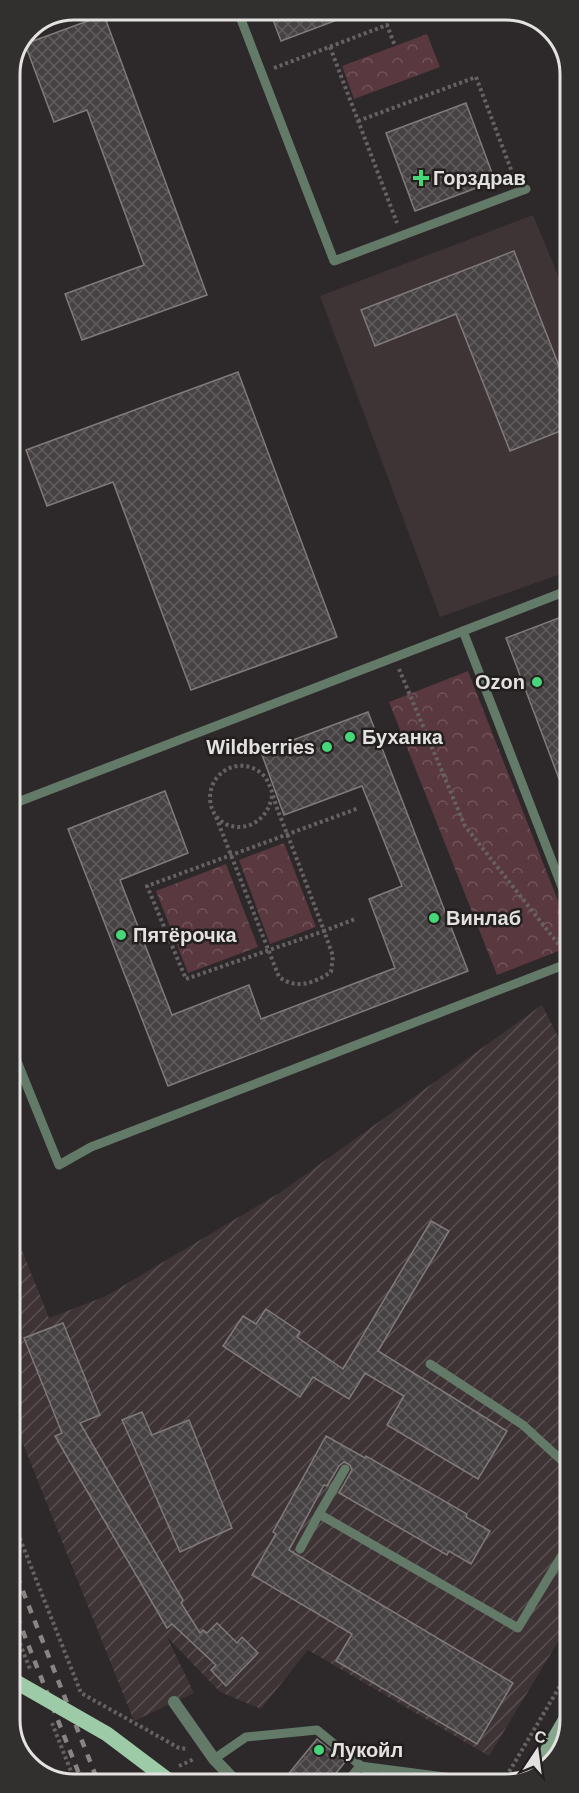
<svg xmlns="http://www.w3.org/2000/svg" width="579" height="1793" font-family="Arial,sans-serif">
<defs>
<pattern id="industrial-furrows" width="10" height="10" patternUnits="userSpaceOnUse" patternTransform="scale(1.5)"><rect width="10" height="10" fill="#3e3335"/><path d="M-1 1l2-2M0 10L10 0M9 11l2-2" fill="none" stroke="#5a5052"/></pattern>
<pattern id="park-crowns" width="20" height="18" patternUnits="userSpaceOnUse" patternTransform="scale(1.5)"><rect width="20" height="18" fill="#59383f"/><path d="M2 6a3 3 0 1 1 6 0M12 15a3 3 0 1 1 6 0" fill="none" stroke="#71545a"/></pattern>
<pattern id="building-cross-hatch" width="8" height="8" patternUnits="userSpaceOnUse" patternTransform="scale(1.5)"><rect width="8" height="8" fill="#464142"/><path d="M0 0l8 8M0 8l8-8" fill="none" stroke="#615c5d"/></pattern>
</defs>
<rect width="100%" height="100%" fill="#2d2829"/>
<polygon fill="#3e3335" points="533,215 568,299 569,571 440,617 320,296"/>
<polygon fill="url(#industrial-furrows)" points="542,1005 569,1058 570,1622 489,1756 308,1650 261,1709 220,1692 167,1637 194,1693 134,1721 11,1414 11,1223 49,1318 106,1296 281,1192"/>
<g fill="url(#park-crowns)">
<polygon points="427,34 440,67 354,99 342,66"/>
<polygon points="468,671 569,929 569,947 497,975 389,702"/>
<polygon points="284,843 316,927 270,944 239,860"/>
<polygon points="226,864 258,947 188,973 156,891"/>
</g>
<g fill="url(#building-cross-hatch)" stroke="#807a7b" stroke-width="1.5">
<polygon points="269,9 361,9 361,11 281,41"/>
<polygon points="104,15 207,295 82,340 65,294 144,265 87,110 54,122 25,44"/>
<polygon points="466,103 495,181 415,211 386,133"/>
<polygon points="514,251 568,389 568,428 510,451 456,314 375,346 361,310"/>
<polygon points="238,372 337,637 191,690 113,482 47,506 26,450"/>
<polygon points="569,614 569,799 567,800 506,638"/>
<polygon points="368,712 468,971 168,1086 68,829 165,791 188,853 120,880 172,1015 249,985 261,1019 395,968 369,899 402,886 362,786 284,815 261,752"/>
<polygon points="431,1221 449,1231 378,1351 507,1431 478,1479 387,1425 404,1396 365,1373 349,1399 313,1377 300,1397 223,1346 243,1316 256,1324 266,1309 300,1332 297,1337 343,1369"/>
<polygon points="63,1323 100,1415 80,1423 183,1600 181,1603 200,1633 203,1630 207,1633 217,1623 237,1643 242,1637 258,1653 226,1686 211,1670 216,1665 172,1624 167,1628 55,1436 62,1433 24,1338"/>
<polygon points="142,1412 152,1435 189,1420 232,1528 180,1552 122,1420"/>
<polygon points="326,1436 365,1458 366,1456 467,1514 466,1517 490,1531 471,1564 449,1551 447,1555 339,1493 352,1470 350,1465 344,1462 339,1466 327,1486 324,1485 289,1550 513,1683 477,1744 336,1661 352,1634 252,1575 276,1534 273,1532"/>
<polygon points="317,1739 345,1762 328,1783 281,1783"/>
</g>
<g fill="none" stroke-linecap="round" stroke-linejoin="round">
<g stroke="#666263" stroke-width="4" stroke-dasharray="3 3" stroke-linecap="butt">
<polyline points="330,47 397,223"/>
<polyline points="274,68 387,25 395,46"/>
<polyline points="358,121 476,77 515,180"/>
<polyline points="399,669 465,826 563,950"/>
<path d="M272,796C264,839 211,835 210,798C210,787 215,777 224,771C237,762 255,765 265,777C272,787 274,801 278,811C294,851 309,891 324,931L186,979L147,886L359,808"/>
<path d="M216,817L279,977C297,990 314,983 331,972L333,956L324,931L355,919"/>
<polyline points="11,1516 81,1693 179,1748 188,1749"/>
<polyline points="11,1621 30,1669"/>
<polyline points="52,1723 76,1784"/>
<polyline points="179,1766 194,1759"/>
<polyline points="503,1782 570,1669"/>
</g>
<g stroke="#647a69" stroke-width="9">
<polyline points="237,9 334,261 526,189"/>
<polyline points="569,590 463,631 569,905"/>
<polyline points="10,805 463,631"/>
<polyline points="10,1044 59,1165 91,1147 569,963"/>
<polyline points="430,1364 523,1425 570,1468"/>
<polyline points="345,1469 319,1514 518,1628 570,1542"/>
<polyline points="300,1549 319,1514"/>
<polyline points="214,1759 246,1737 317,1730 377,1779"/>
<polyline points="346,1783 360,1766 483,1782"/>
</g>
<polyline stroke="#647a69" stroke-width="12" points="174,1702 214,1759 237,1783"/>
<polyline stroke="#85a78c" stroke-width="12" points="531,1776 570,1709"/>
<g stroke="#888484" stroke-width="4.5" stroke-dasharray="8 8" stroke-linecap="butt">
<polyline points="11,1561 99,1784"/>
<polyline points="11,1601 83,1784"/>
</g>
<polyline stroke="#9dcaa7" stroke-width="15" points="11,1679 107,1734 172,1783"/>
</g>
<g fill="#46d77a" stroke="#231f1f" stroke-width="2">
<path d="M418 169h6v6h6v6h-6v6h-6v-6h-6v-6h6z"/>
<circle cx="537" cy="682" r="6"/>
<circle cx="350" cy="737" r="6"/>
<circle cx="327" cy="747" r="6"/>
<circle cx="434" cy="918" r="6"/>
<circle cx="121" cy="935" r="6"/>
<circle cx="319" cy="1750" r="6"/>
</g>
<g text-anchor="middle" stroke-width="5" stroke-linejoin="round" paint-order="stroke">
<g font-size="20" font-weight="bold" fill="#e4e1e1" stroke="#231f1f" text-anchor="start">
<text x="433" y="185">Горздрав</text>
<text x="525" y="689" text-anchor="end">Ozon</text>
<text x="362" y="744">Буханка</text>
<text x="315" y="754" text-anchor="end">Wildberries</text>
<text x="446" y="925">Винлаб</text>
<text x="133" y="942">Пятёрочка</text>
<text x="331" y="1757">Лукойл</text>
</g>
</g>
<path d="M0 0H579V1793H0ZM74 20H506A54 54 0 0 1 560 74V1720A54 54 0 0 1 506 1774H74A54 54 0 0 1 20 1720V74A54 54 0 0 1 74 20Z" fill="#322f2f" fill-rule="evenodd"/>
<path fill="none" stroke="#e4e1e1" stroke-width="3" d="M74 20H506A54 54 0 0 1 560 74V1720A54 54 0 0 1 506 1774H74A54 54 0 0 1 20 1720V74A54 54 0 0 1 74 20Z"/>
<g transform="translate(537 1751) rotate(13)" stroke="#231f1f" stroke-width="4.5" paint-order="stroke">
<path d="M0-4.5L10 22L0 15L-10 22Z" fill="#e4e1e1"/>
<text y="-9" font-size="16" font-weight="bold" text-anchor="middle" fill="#e4e1e1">С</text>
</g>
</svg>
